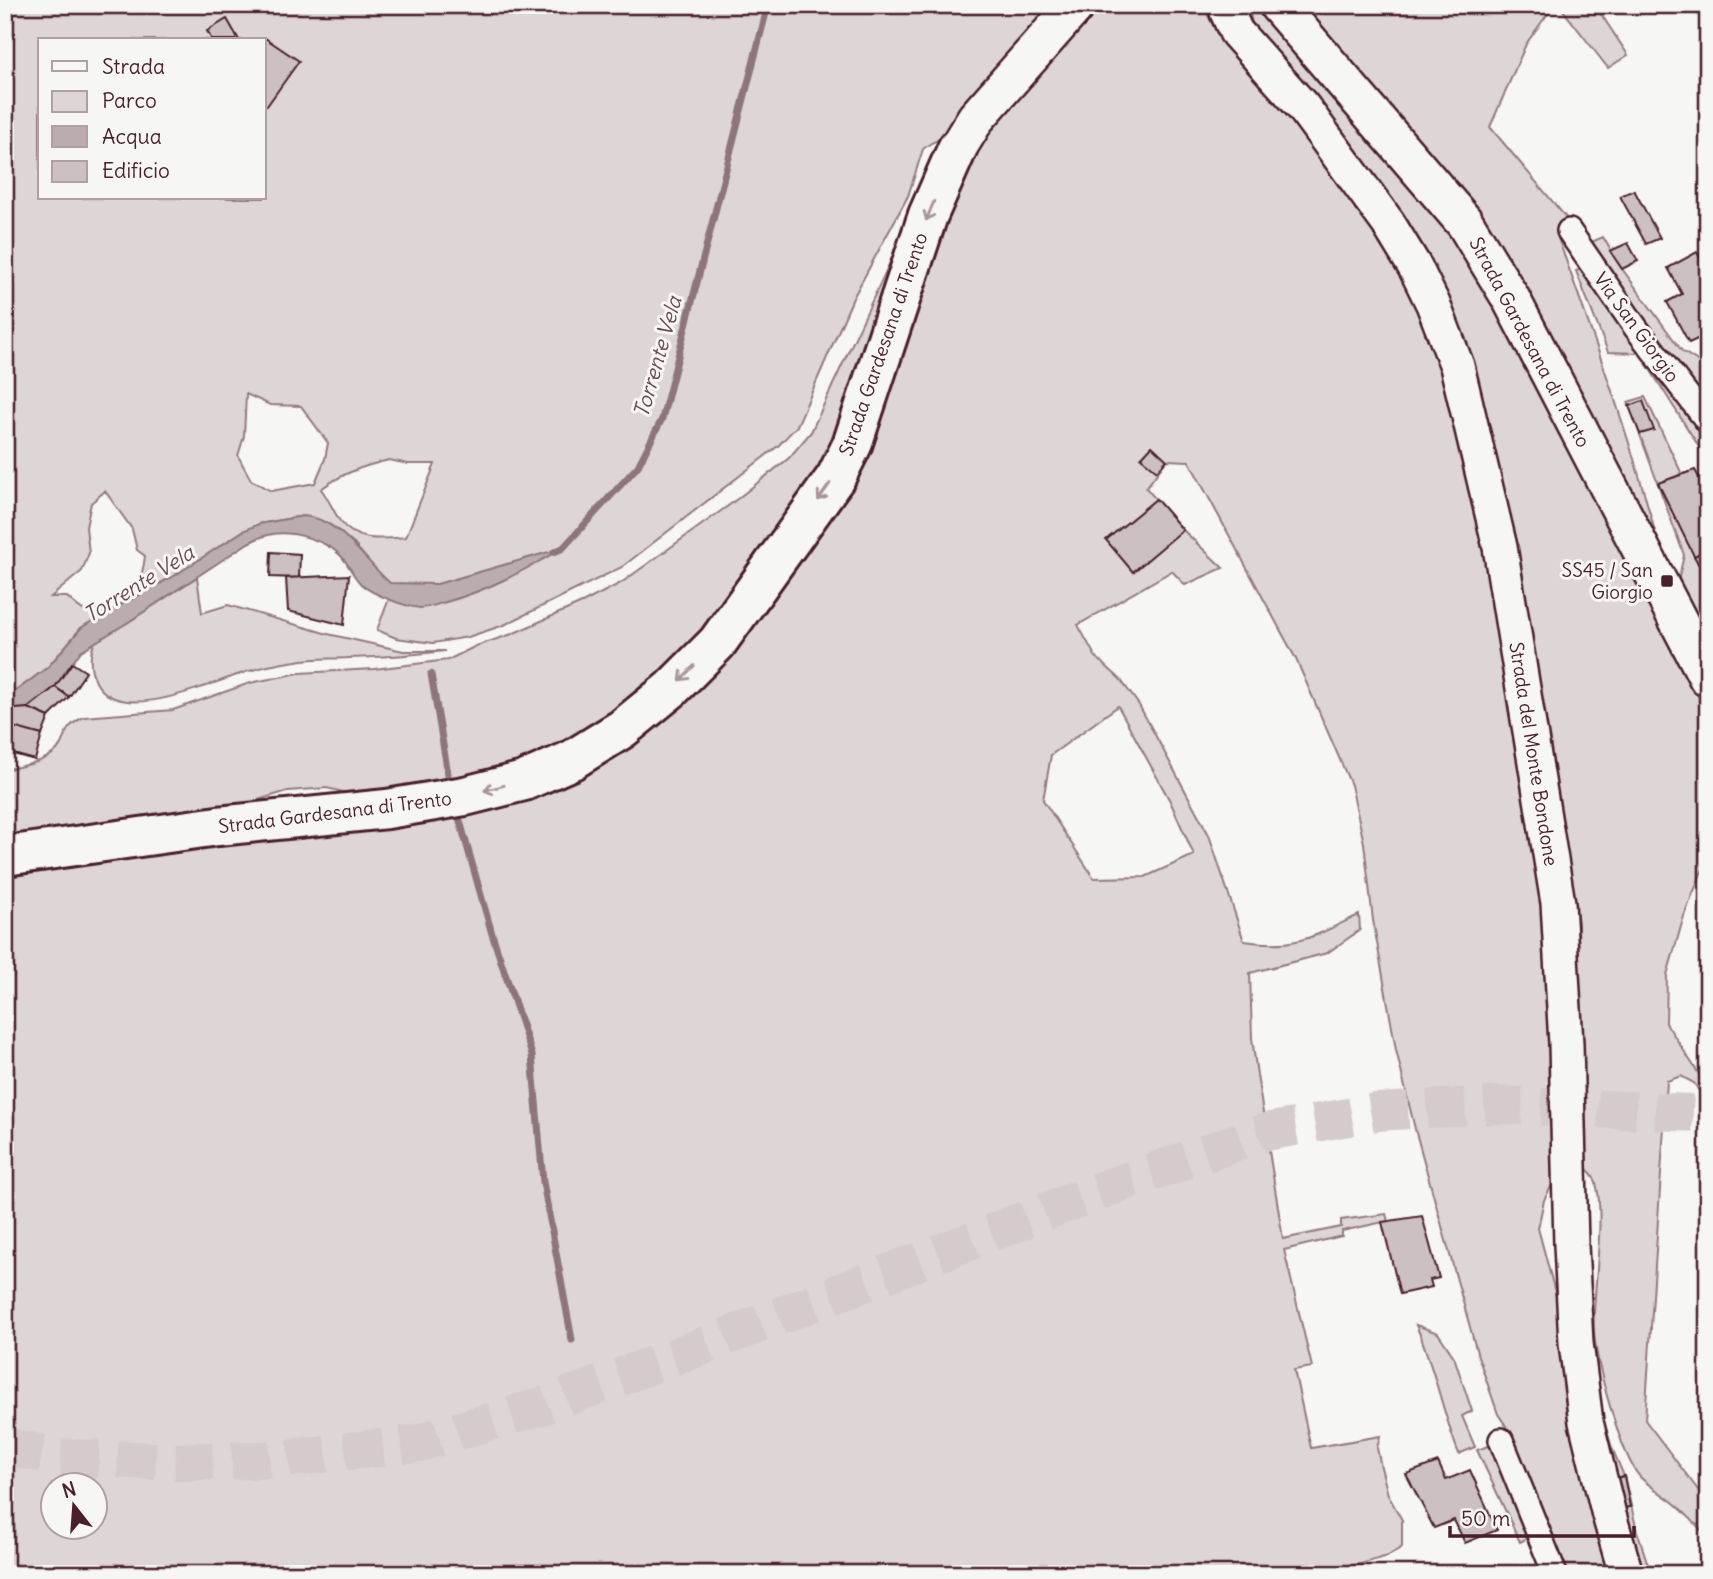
<svg xmlns="http://www.w3.org/2000/svg" width="1713" height="1579" font-family="Delius,sans-serif">
<rect width="100%" height="100%" fill="#f6f6f2"/>
<filter id="ink" filterUnits="userSpaceOnUse"><feTurbulence type="fractalNoise" baseFrequency=".0143" numOctaves="2"/><feDisplacementMap in="SourceGraphic" scale="14" xChannelSelector="R" yChannelSelector="G"/><feConvolveMatrix kernelMatrix="1 2 1 2 8 2 1 2 1" color-interpolation-filters="sRGB"/></filter>
<g filter="url(#ink)">
<g fill="#ddd6d5" stroke="#947a80" stroke-width="2" fill-rule="evenodd">
<path d="M5,5H1056L953,133L931,143L923,149L908,196L853,298L797,426L778,446L622,567L504,625L468,637L433,643L396,638L377,630L389,599L398,596L354,544L335,529L303,516L259,524L174,576L115,608C135,592 142,583 145,556L137,550L132,529L105,491L91,503L86,527L89,553L82,571L51,597H67C81,610 88,617 108,612L81,628L48,667L5,699ZM40,40H264V198H40ZM246,394L270,405L301,406L328,443L325,459L315,483L271,491L251,480L238,456L244,436ZM389,460L408,464H435L406,537C382,539 356,543 340,521C333,510 328,498 321,489C343,473 363,466 389,460Z"/>
<path d="M1091,5H1209L1208,16L1217,33L1283,103L1402,268L1445,372L1469,467L1511,684L1552,967L1553,1183L1544,1200L1538,1228L1560,1311L1615,1574H1560L1541,1528L1510,1432L1498,1414L1478,1356L1415,1129L1396,1050L1373,920L1364,843L1351,785L1296,659L1189,461L1167,460L1146,488L1183,530L1223,568L1185,585L1172,571L1078,625L1095,656L1120,679L1139,705L1209,835L1244,941C1297,949 1312,937 1359,915L1360,930L1327,953L1250,973L1252,1038L1257,1075L1283,1239L1341,1227V1220L1386,1214L1388,1221L1342,1231V1236L1284,1250L1312,1367L1294,1370L1311,1448L1380,1436L1377,1448L1381,1467L1388,1495L1402,1520V1547L1388,1556L1326,1574H5V870L514,795L761,610L978,132ZM1118,706L1170,801L1194,855L1145,877L1094,878L1043,800L1051,755ZM52,1484H94V1526H52Z"/>
<path d="M1308,5H1554L1526,44L1490,127L1574,227L1558,238C1596,344 1635,450 1662,559L1321,31Z"/>
<polygon points="1559,5 1595,5 1628,55 1608,68"/>
<path d="M1255,10L1264,13L1459,236L1688,675L1708,703V879L1702,871L1684,916L1667,975L1666,1023L1708,1088V1105L1694,1083L1681,1076L1667,1081L1645,1420L1708,1503V1537C1697,1526 1686,1513 1674,1503C1663,1494 1650,1487 1640,1477C1620,1454 1596,1363 1594,1331C1591,1299 1610,1195 1591,1173C1589,1170 1585,1169 1583,1167L1578,922L1546,727L1394,211L1336,123L1252,23L1250,14Z"/>
<path d="M919,200L828,462L683,657L645,692L567,743L500,773L355,795L327,788L288,791L258,800L246,810L5,840V770C22,766 44,763 57,750C69,736 60,729 84,717L173,710L250,683L299,673L374,669L448,660L476,646L512,634L584,602L621,583L732,503L789,458L811,432Z"/>
<polygon points="1603,237 1620,266 1682,351 1702,364 1708,374 1708,408 1587,244"/>
<polygon points="1587,267 1640,353 1608,352 1576,271"/>
<polygon points="1646,363 1657,366 1708,432 1708,461"/>
<polygon points="1645,397 1682,474 1658,483 1708,582 1708,651 1676,590 1684,555 1628,402"/>
<path d="M197,577L202,613L228,605L328,634L403,651H445C413,655 381,657 349,658C332,659 313,658 296,661C275,664 253,669 234,676C202,687 118,724 96,682C89,668 89,655 95,641L127,623Z"/>
<path d="M1416,1325L1438,1333L1454,1357L1472,1411L1462,1416L1475,1447L1459,1454C1442,1411 1434,1366 1416,1325Z"/>
<polygon points="1594,1389 1612,1448 1624,1476 1637,1531 1651,1574 1634,1574"/>
<polygon points="1494,1444 1535,1534 1520,1542 1477,1450"/>
</g>
<path fill="#bbadae" stroke="#8e747a" stroke-width="2" d="M303,516C341,518 363,560 390,583L437,584L563,548C525,570 489,590 446,602C439,604 428,608 420,608C406,607 371,594 361,584C352,575 348,562 339,554C324,540 293,531 273,534C264,535 256,539 248,543L127,623L81,651L55,687L28,708L5,710V699L48,667L81,628L95,619L174,576L243,531L259,524Z"/>
<g fill="none" stroke-linecap="round" stroke-linejoin="round">
<g stroke="#8e747a" stroke-width="7">
<polyline points="554,552 563,548 638,466 662,419 768,5"/>
<polyline points="431,674 448,774"/>
<polyline points="460,821 492,934 532,1055 543,1182 572,1340"/>
</g>
</g>
<g fill="#ccc1c0" stroke="#4a1f2b" stroke-width="2">
<polygon points="227,19 239,40 212,40 207,31"/>
<polygon points="265,38 299,61 267,106 264,104 263,40"/>
<polygon points="1634,190 1660,238 1646,244 1620,196"/>
<polygon points="1628,243 1638,261 1622,269 1610,251"/>
<polygon points="1697,252 1708,272 1708,334 1689,343 1667,302 1682,294 1668,268"/>
<polygon points="1643,401 1654,430 1640,434 1629,406"/>
<polygon points="1152,446 1167,460 1157,471 1141,458"/>
<polygon points="1695,470 1708,494 1708,550 1694,556 1658,483"/>
<polygon points="1156,499 1183,530 1133,572 1106,540"/>
<polygon points="1708,550 1708,582 1694,556"/>
<polygon points="271,552 300,554 299,578 270,577"/>
<polygon points="349,575 344,625 288,611 286,578"/>
<polygon points="72,663 86,672 69,697 55,687"/>
<polygon points="55,687 69,697 49,717 28,708"/>
<polygon points="28,708 49,717 42,735 5,726 5,710"/>
<polygon points="13,727 42,735 35,760 6,752"/>
<polygon points="1422,1216 1439,1278 1430,1280 1432,1287 1400,1294 1382,1222"/>
<polygon points="1438,1462 1446,1480 1470,1470 1497,1530 1465,1543 1454,1520 1434,1528 1406,1474"/>
<polygon points="1624,1476 1630,1507 1617,1509 1611,1479"/>
</g>
<g fill="none" stroke-linecap="round" stroke-linejoin="round">
<polyline stroke="#d4cbca" stroke-width="38" stroke-dasharray="38 19" stroke-linecap="butt" points="5,1446 58,1457 176,1462 284,1459 419,1443 542,1406 695,1349 1093,1193 1266,1132 1376,1112 1496,1105 1696,1113 1708,1116"/>
<defs>
<g id="street">
<polyline points="1569,231 1636,328 1708,422"/>
<polyline points="1501,1440 1555,1574"/>
</g>
<polyline id="secondary" points="1226,5 1227,12 1236,32 1303,107 1388,223 1416,269 1433,304 1457,366 1500,547 1558,903 1566,1044 1571,1245 1576,1343 1586,1422 1609,1515 1626,1574"/>
<g id="primary">
<polyline points="1278,5 1465,223 1511,299 1708,678"/>
<polyline points="957,149 976,118 1076,5"/>
</g>
<polyline id="highway" points="5,856 218,826 387,809 465,796 524,781 572,760 622,729 671,689 717,643 836,477 852,445 928,215 957,149"/>
</defs>
<use href="#street" stroke="#4a1f2b" stroke-width="28"/>
<use href="#secondary" stroke="#4a1f2b" stroke-width="38"/>
<use href="#primary" stroke="#4a1f2b" stroke-width="42"/>
<use href="#highway" stroke="#4a1f2b" stroke-width="44"/>
<use href="#street" stroke="#f6f6f2" stroke-width="23"/>
<use href="#secondary" stroke="#f6f6f2" stroke-width="33"/>
<use href="#primary" stroke="#f6f6f2" stroke-width="37"/>
<use href="#highway" stroke="#f6f6f2" stroke-width="38"/>
</g>
<defs><path id="oneway-shaft" d="M-6 0H5M1.5-3L5.5 0L1.5 3" fill="none" stroke-width="1.6" stroke-linecap="round" stroke-linejoin="round" transform="scale(1.75)"/></defs>
<g stroke="#a99598">
<use href="#oneway-shaft" transform="translate(930 211) rotate(112)"/>
<use href="#oneway-shaft" transform="translate(824 492) rotate(125)"/>
<use href="#oneway-shaft" transform="translate(687 673) rotate(134)"/>
<use href="#oneway-shaft" transform="translate(494 788) rotate(165)"/>
</g>
</g>
<rect fill="#4a1f2b" stroke="#f6f6f2" stroke-width="2.5" x="1660" y="574" width="14" height="14" rx="3.5"/>
<g text-anchor="middle" stroke-width="6" stroke-linejoin="round" paint-order="stroke">
<g font-size="19" fill="#4a1f2b" stroke="#f6f6f2">
<text transform="translate(1637 327) rotate(54)" y="7">Via San Giorgio</text>
<text transform="translate(1530 342) rotate(62)" y="7">Strada Gardesana di Trento</text>
<text transform="translate(883 344) rotate(-71)" y="7">Strada Gardesana di Trento</text>
<text transform="translate(1534 754) rotate(81)" y="7">Strada del Monte Bondone</text>
<text transform="translate(335 812) rotate(-7)" y="7">Strada Gardesana di Trento</text>
</g>
<g font-size="19" fill="#4a1f2b" stroke="#f6f6f2" text-anchor="end">
<text x="1653" y="577">SS45 / San<tspan x="1653" dy="22">Giorgio</tspan></text>
</g>
<g font-size="21" font-style="italic" fill="#6c4a52" stroke="#f6f6f2">
<text transform="translate(658 357) rotate(-74)" y="7">Torrente Vela</text>
<text transform="translate(139 584) rotate(-32)" y="7">Torrente Vela</text>
</g>
</g>
<rect width="1713" height="1579" fill="none" stroke="#f6f6f2" stroke-width="28"/>
<rect x="14" y="14" width="1685" height="1551" fill="none" stroke="#4a1f2b" stroke-width="2.5" filter="url(#ink)"/>
<rect x="38" y="38" width="228" height="161" fill="#f6f6f2" stroke="#b1a0a2" stroke-width="2"/>
<rect x="52" y="61" width="35" height="10" fill="#f6f6f2" stroke="#b1a0a2" stroke-width="2"/>
<text x="102" y="74" font-size="21" fill="#4a1f2b">Strada</text>
<rect x="52" y="91" width="35" height="21" fill="#ddd6d5" stroke="#b1a0a2" stroke-width="2"/>
<text x="102" y="108" font-size="21" fill="#4a1f2b">Parco</text>
<rect x="52" y="126" width="35" height="21" fill="#bbadae" stroke="#b1a0a2" stroke-width="2"/>
<text x="102" y="144" font-size="21" fill="#4a1f2b">Acqua</text>
<rect x="52" y="161" width="35" height="21" fill="#ccc1c0" stroke="#b1a0a2" stroke-width="2"/>
<text x="102" y="178" font-size="21" fill="#4a1f2b">Edificio</text>
<g transform="translate(74 1506) rotate(343)"><circle r="33" fill="#f6f6f2" stroke="#b1a0a2" stroke-width="2"/>
<path d="M0-5L12 26L0 18L-12 26Z" fill="#4a1f2b"/>
<text y="-10" font-size="19" font-weight="bold" text-anchor="middle" fill="#4a1f2b">N</text>
</g>
<path d="M1450 1526v10h184v-10" fill="none" stroke="#4a1f2b" stroke-width="3.5"/>
<text x="1461" y="1526" font-size="21" fill="#4a1f2b" stroke="#f6f6f2" stroke-width="5" paint-order="stroke">50 m</text>
</svg>
